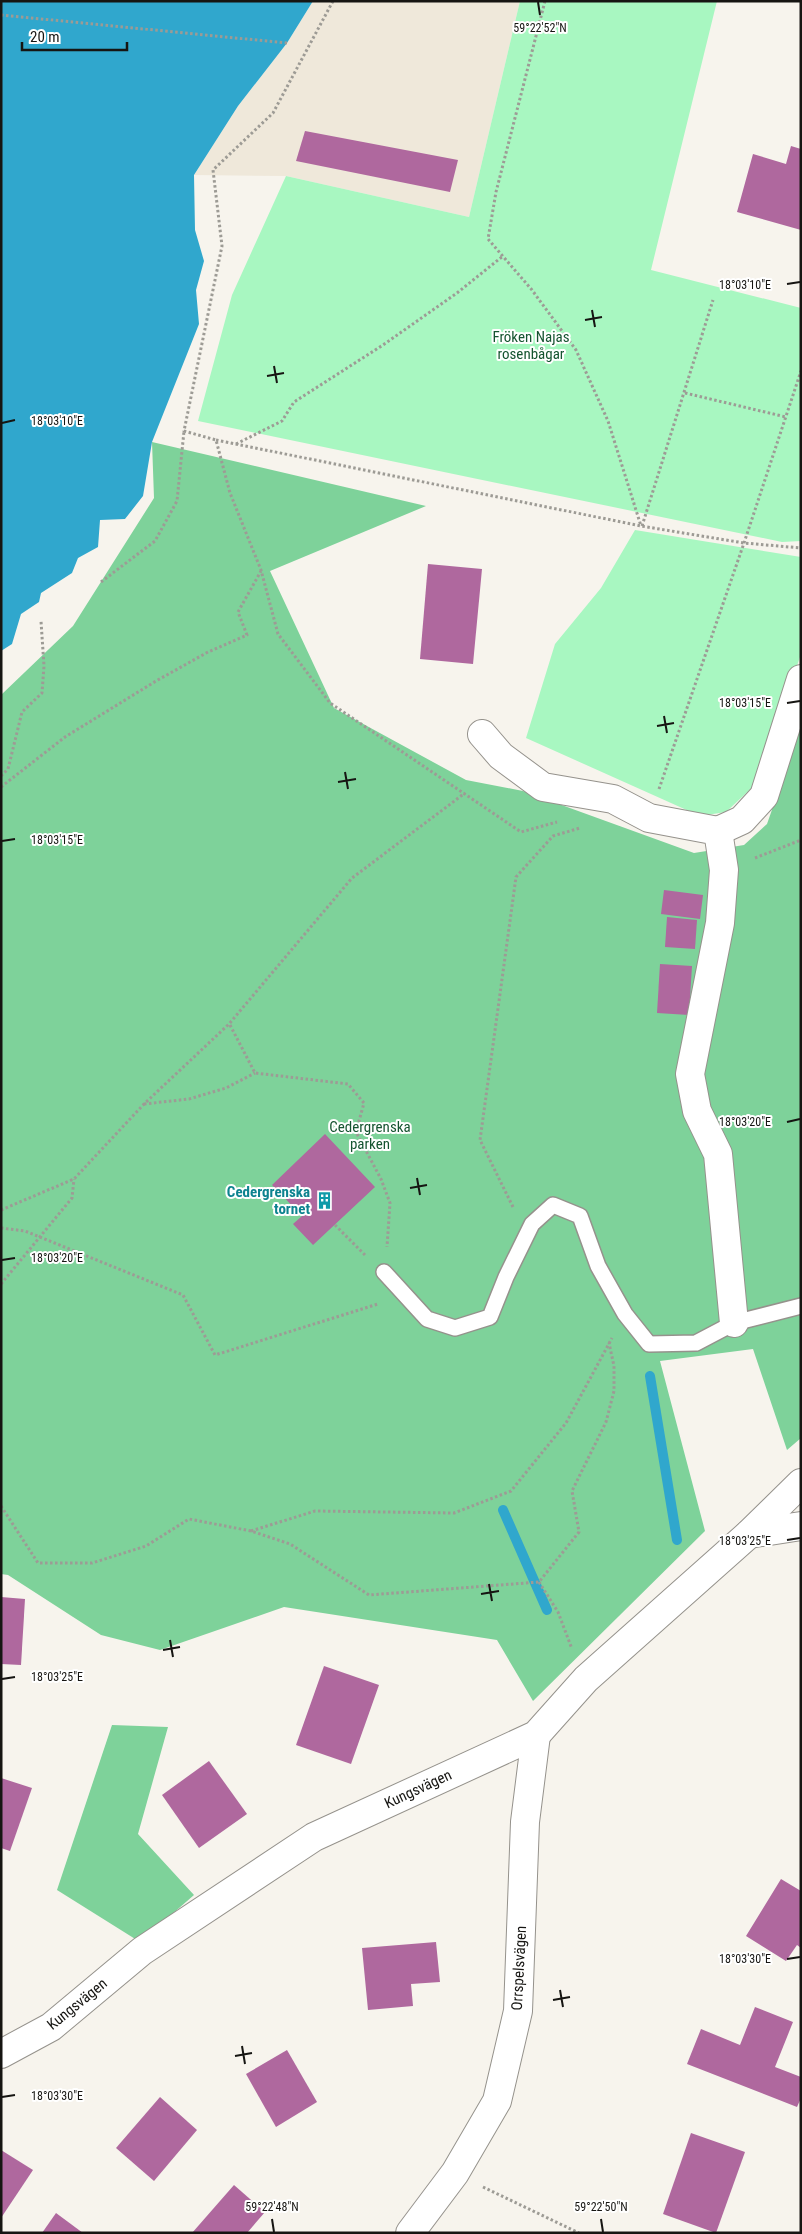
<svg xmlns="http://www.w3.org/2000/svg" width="802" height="2234" font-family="'Roboto Condensed',sans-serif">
<rect width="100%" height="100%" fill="#f7f4ed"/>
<polygon fill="#efe8da" points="313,1 520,1 469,217 286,176 194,175 238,106 287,43"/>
<g fill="#a8f7c1">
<polygon points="520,1 717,1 651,270 801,308 801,541 782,542 198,421 232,295 286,176 469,217"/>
<polygon points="635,530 801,557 801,654 757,783 726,812 700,816 526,738 555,644 601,588"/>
</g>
<g fill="#7ed29a">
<polygon points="152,442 426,506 270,571 334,708 466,780 523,791 694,853 744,845 767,824 801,727 801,1438 787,1450 753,1349 660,1361 705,1531 533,1701 497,1640 284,1607 160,1650 101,1635 8,1575 1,1574 1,695 73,626 154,498"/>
<polygon points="112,1725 168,1727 138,1834 194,1895 140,1942 57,1890"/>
</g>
<polygon fill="#30a7cd" points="1,1 313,1 287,43 238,106 194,175 195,230 204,261 196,290 199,324 152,442 143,496 125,519 100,520 98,547 78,558 72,573 41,593 39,602 21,614 12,644 1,651"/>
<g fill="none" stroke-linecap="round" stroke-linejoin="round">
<g stroke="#30a7cd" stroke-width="10">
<polyline points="650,1376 677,1540"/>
<polyline points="503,1510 547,1610"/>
</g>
</g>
<g fill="#af689e">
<polygon points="305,131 458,160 450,192 296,161"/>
<polygon points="791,146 801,149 801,230 737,212 753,154 786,164"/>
<polygon points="428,564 482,569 473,664 420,659"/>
<polygon points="664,890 703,895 700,919 661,914"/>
<polygon points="667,917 697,920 695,949 665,947"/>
<polygon points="660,964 692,966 689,1015 657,1013"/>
<polygon points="325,1134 375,1187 313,1245 293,1224 302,1216 272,1185"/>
<polygon points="1,1597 25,1599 21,1665 1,1664"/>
<polygon points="324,1666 379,1685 351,1764 296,1745"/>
<polygon points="209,1761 247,1814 199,1848 162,1795"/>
<polygon points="1,1778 32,1788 10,1851 1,1848"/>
<polygon points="781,1879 801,1891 801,1948 797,1945 786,1961 746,1936"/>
<polygon points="436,1942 440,1982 411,1984 413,2006 368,2010 362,1948"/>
<polygon points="755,2007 793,2022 775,2067 801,2077 801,2098 797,2107 687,2064 701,2029 740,2045"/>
<polygon points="287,2050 317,2102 276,2127 246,2074"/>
<polygon points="160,2097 197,2130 154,2181 116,2148"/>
<polygon points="691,2133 745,2152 716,2233 663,2214"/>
<polygon points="1,2150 33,2170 1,2218"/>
<polygon points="234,2185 265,2212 247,2233 192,2233"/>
<polygon points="56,2213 83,2233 42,2233"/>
</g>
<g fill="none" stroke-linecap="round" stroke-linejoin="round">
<defs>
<polyline id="lane" points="384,1272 427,1319 455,1328 490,1317 506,1277 532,1224 553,1205 580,1216 598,1266 625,1314 649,1344 696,1343 734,1323 801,1306"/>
<g id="street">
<polyline points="482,734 501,756 543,787 613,799 649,818 718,831 724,870 720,923 690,1074 697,1111 718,1154 734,1323"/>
<polyline points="718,831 742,820 764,796 801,679"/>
<polyline points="749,1534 801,1526"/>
<polyline points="1,2054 51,2027 142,1951 314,1837 536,1735 586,1679 749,1534 801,1483"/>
<polyline points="410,2233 455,2173 497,2101 518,2011 525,1822 536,1735"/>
</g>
</defs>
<use href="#lane" stroke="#95928c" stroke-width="18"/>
<use href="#street" stroke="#95928c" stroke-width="30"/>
<g stroke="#9d9b95" stroke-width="3" stroke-dasharray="2.5 2.5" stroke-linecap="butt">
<polyline points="333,1 273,113 213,170 222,246 184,431 216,440 230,493 261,570 278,634 330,703 521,832 557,822"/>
<polyline points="545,1 496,192 488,239 532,290 576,350 608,421 641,526"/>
<polyline points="1,15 287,43"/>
<polyline points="685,393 786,417"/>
<polyline points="216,440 641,526 744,543 801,548"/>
<polyline points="236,444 282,421 294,402 383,345 457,293 503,256"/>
<polyline points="642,526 713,300"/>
<polyline points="101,582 155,541 177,501 184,431"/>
<polyline points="1,776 8,769 22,712 42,693 44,666 41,621"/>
<polyline points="1,787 65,737 156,681 208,652 247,635 238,612 261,571"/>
<polyline points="659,789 744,543 801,371"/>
<polyline points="755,858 801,840"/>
<polyline points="230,1025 255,1073 348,1084 364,1103 356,1132 381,1179 390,1203 387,1247"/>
<polyline points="144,1104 189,1099 226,1088 255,1073"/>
<polyline points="513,1207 480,1140 516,877 553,836 580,828"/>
<polyline points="1,1210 74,1179 144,1104 229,1024 352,878 465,793"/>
<polyline points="335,1225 365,1255"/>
<polyline points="1,1228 25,1231 183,1295 215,1355 378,1304"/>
<polyline points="1,1284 72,1198 74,1179"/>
<polyline points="1,1506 38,1563 92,1563 146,1546 189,1519 251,1531 290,1544 369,1595 539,1582 579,1532 572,1491 606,1422 614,1391 614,1366 609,1343"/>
<polyline points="251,1531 315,1511 454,1513 511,1491 566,1423 612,1338"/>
<polyline points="539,1582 558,1612 572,1649"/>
<polyline points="483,2187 579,2233"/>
</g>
<use href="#lane" stroke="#fff" stroke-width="15"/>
<use href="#street" stroke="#fff" stroke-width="28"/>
</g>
<path fill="none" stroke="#161512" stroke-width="2" d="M538,2L540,15M787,284L800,282M592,310L595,327M585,320L602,317M274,366L277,383M267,376L284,373M2,423L15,420M787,703L800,701M664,716L667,733M657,726L674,723M345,772L348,789M338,782L356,779M2,841L15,839M787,1122L800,1119M417,1178L420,1195M410,1188L427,1185M2,1260L15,1258M787,1540L800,1538M489,1584L492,1601M481,1594L499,1591M170,1640L173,1657M163,1650L180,1647M2,1679L15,1677M787,1959L800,1957M560,1990L563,2007M553,2000L570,1997M242,2046L245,2064M235,2056L252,2053M2,2097L15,2095M272,2219L274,2232M601,2219L603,2232"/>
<defs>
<symbol id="building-bare" viewBox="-9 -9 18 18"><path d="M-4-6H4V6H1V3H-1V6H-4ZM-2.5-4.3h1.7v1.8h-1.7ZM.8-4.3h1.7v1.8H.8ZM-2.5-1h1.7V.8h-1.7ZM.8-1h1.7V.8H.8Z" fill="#0f9aa8" stroke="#fff" stroke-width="2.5" paint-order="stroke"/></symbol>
</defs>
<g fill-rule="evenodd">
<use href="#building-bare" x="312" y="1188" width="25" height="25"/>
</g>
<g text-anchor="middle" stroke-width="4" stroke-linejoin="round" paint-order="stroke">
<g font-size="15" fill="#155430" stroke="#fff">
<text x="531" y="342">Fröken Najas<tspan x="531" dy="17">rosenbågar</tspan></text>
<text x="370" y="1132">Cedergrenska<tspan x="370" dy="17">parken</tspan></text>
</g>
<g font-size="15" font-weight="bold" fill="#0d838f" stroke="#fff" text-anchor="end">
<text x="310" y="1197">Cedergrenska<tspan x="310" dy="17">tornet</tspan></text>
</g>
<g font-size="15" fill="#161512" stroke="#fff">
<text transform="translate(418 1789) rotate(-25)" y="5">Kungsvägen</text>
<text transform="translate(519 1968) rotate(-87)" y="5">Orrspelsvägen</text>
<text transform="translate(77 2004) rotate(-39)" y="5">Kungsvägen</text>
</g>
</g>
<g font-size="12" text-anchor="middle" fill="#161512" stroke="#fff" stroke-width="4" stroke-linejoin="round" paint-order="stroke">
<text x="540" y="32">59°22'52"N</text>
<text x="745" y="289">18°03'10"E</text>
<text x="57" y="425">18°03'10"E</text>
<text x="745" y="707">18°03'15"E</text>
<text x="57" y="844">18°03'15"E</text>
<text x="745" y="1126">18°03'20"E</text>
<text x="57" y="1262">18°03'20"E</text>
<text x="745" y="1545">18°03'25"E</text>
<text x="57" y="1681">18°03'25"E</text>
<text x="745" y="1963">18°03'30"E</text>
<text x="57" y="2100">18°03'30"E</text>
<text x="272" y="2211">59°22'48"N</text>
<text x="601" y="2211">59°22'50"N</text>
</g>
<rect width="802" height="2234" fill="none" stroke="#161512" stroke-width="5"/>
<path d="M22 42v8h105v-8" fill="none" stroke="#161512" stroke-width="2.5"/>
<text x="30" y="42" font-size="15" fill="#161512" stroke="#ffffff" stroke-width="4" paint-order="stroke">20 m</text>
</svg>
